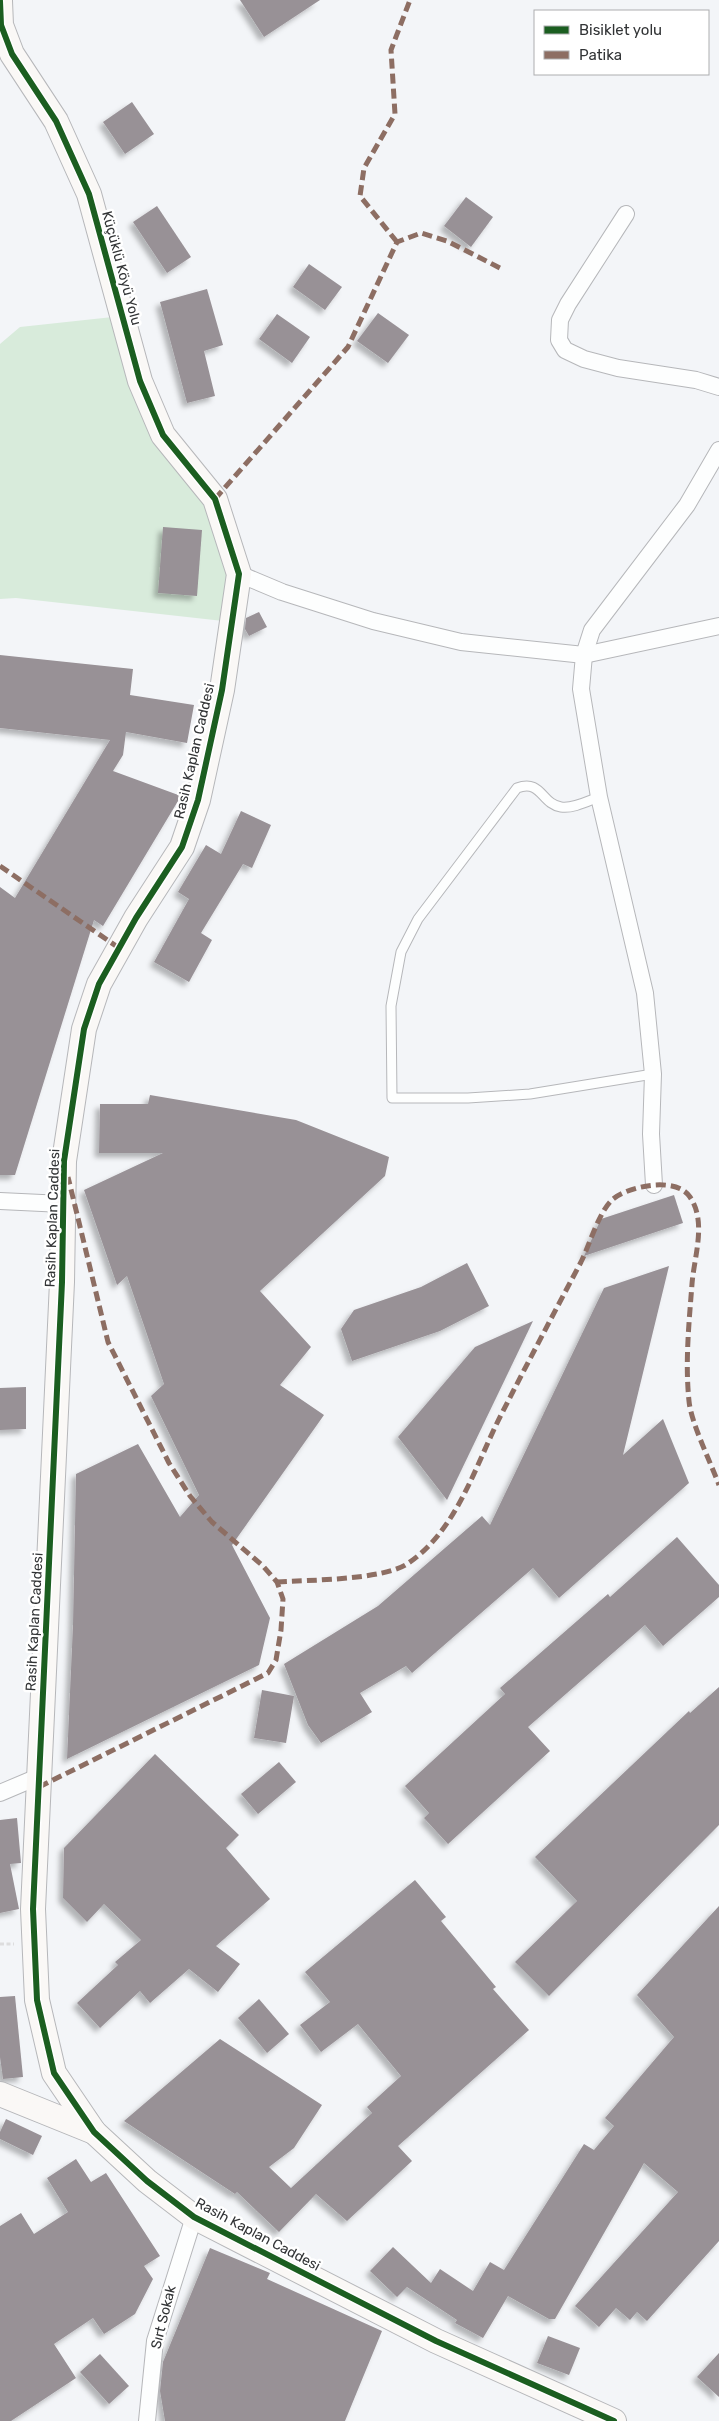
<svg xmlns="http://www.w3.org/2000/svg" width="719" height="2421" font-family="Rubik,sans-serif">
<defs>
<filter id="shadow"><feDropShadow dx="-4.5" dy="4.5" stdDeviation="2.5" flood-color="#0004"/></filter>
</defs>
<rect width="100%" height="100%" fill="#f3f5f8"/>
<polygon fill="#d8ebdb" points="122,316 140,381 228,536 232,622 16,598 0,599 0,344 20,327"/>
<g fill="#989196" filter="url(#shadow)">
<polygon points="240,0 320,0 264,37"/>
<polygon points="132,102 154,134 125,154 103,122"/>
<polygon points="466,197 493,217 471,247 444,226"/>
<polygon points="157,206 191,257 167,273 133,222"/>
<polygon points="309,264 342,287 325,310 293,287"/>
<polygon points="207,289 223,345 204,351 215,396 187,403 160,302"/>
<polygon points="378,313 409,335 388,363 357,341"/>
<polygon points="277,314 310,337 292,363 259,339"/>
<polygon points="163,527 202,530 197,596 158,593"/>
<polygon points="259,612 267,627 249,636 245,629 246,618"/>
<polygon points="0,655 133,669 130,695 194,705 187,743 126,732 123,755 113,771 181,796 103,926 94,920 15,1175 0,1175 0,887 15,898 110,740 0,728"/>
<polygon points="241,811 271,825 252,868 243,864 201,933 212,940 189,982 154,962 189,899 178,892 206,845 221,854"/>
<polygon points="150,1095 296,1120 389,1157 385,1176 260,1291 311,1347 280,1385 324,1415 232,1545 270,1618 259,1665 67,1759 73,1625 76,1474 138,1444 180,1517 199,1495 151,1396 164,1384 127,1276 117,1285 84,1190 163,1153 99,1153 100,1104 148,1104"/>
<polygon points="674,1195 683,1223 584,1256 601,1219"/>
<polygon points="467,1263 489,1306 440,1331 352,1361 341,1329 354,1310 421,1287"/>
<polygon points="669,1266 623,1455 663,1419 689,1483 559,1598 533,1568 412,1673 406,1666 360,1693 372,1712 321,1743 308,1725 284,1664 378,1606 482,1516 490,1525 604,1288"/>
<polygon points="533,1321 447,1500 398,1437 475,1347"/>
<polygon points="26,1387 26,1429 0,1430 0,1388"/>
<polygon points="677,1537 719,1585 719,1597 663,1646 645,1625 528,1727 550,1751 448,1844 424,1818 429,1813 405,1786 505,1694 500,1688 608,1594 610,1597"/>
<polygon points="719,1687 719,1825 549,1996 515,1962 577,1901 535,1857 689,1711 690,1713"/>
<polygon points="262,1690 294,1696 286,1743 254,1738"/>
<polygon points="155,1754 239,1835 226,1848 270,1899 216,1946 240,1964 218,1992 189,1969 150,2003 140,1991 100,2028 77,2003 118,1965 115,1962 141,1940 104,1904 87,1922 63,1898 64,1848"/>
<polygon points="279,1762 296,1782 258,1814 241,1794"/>
<polygon points="17,1818 21,1863 10,1864 19,1909 0,1913 0,1820"/>
<polygon points="415,1880 446,1917 441,1921 496,1987 493,1989 529,2030 398,2146 412,2161 347,2221 316,2194 279,2232 237,2192 235,2194 124,2121 220,2039 322,2105 294,2148 269,2167 291,2188 372,2113 367,2107 401,2076 358,2024 321,2052 300,2025 330,2002 305,1972"/>
<polygon points="719,1906 719,2241 647,2321 637,2312 630,2320 616,2308 599,2327 575,2306 678,2192 644,2163 555,2319 549,2319 508,2296 483,2338 455,2323 457,2320 407,2287 397,2297 370,2271 393,2247 431,2283 440,2269 473,2291 490,2262 504,2270 584,2144 594,2150 614,2126 605,2118 674,2037 637,1995"/>
<polygon points="15,1996 23,2077 3,2079 0,2057 0,1997"/>
<polygon points="259,1999 289,2034 267,2053 238,2018"/>
<polygon points="6,2119 42,2136 33,2155 0,2139 0,2132"/>
<polygon points="76,2159 91,2182 106,2173 160,2256 144,2266 153,2279 135,2314 104,2334 93,2318 54,2344 76,2378 11,2421 0,2421 0,2226 21,2213 34,2234 68,2212 47,2178"/>
<polygon points="210,2248 270,2273 267,2279 382,2331 345,2421 165,2421 160,2391 163,2362"/>
<polygon points="548,2336 580,2348 569,2375 537,2363"/>
<polygon points="719,2353 719,2397 697,2377"/>
<polygon points="100,2354 129,2386 109,2404 80,2372"/>
</g>
<g fill="none" stroke-linecap="round" stroke-linejoin="round">
<defs>
<path id="lane" d="M599,797C588,801 573,809 561,807C541,804 542,779 517,788L418,919L401,952L391,1006L392,1098H468L530,1094L653,1074"/>
<g id="street">
<polyline points="626,214 568,304 560,320 559,340 565,350 584,359 618,368 696,380 719,387"/>
<polyline points="239,574 282,592 373,621 461,642 584,655 719,626"/>
<polyline points="654,1185 651,1134 653,1074 645,993 599,797 581,689 584,655 592,630 687,505 719,450"/>
<polyline points="0,1201 63,1204"/>
<polyline points="0,1793 40,1776"/>
<polyline points="147,2421 155,2341 194,2217"/>
</g>
<g id="secondary">
<polyline points="0,1 1,25 12,54 56,121 89,194 140,381 163,435 215,499 239,574 222,690 198,800 182,847 136,918 99,984 84,1029 64,1161 62,1282 33,1909 37,2000 54,2073 94,2132 147,2181 194,2217 436,2341 614,2421"/>
<polyline points="0,2094 94,2132"/>
</g>
</defs>
<use href="#lane" stroke="#b6b7ba" stroke-width="11"/>
<use href="#street" stroke="#b6b7ba" stroke-width="18"/>
<use href="#secondary" stroke="#b6b7ba" stroke-width="26"/>
<polyline stroke="#ddddde" stroke-width="3" stroke-dasharray="4 2.5" stroke-linecap="butt" points="0,1944 14,1944"/>
<use href="#lane" stroke="#fdfefe" stroke-width="9"/>
<use href="#street" stroke="#fdfefe" stroke-width="16"/>
<use href="#secondary" stroke="#faf8f6" stroke-width="24"/>
<g stroke="#8d6e63" stroke-width="5" stroke-dasharray="10 5" stroke-linecap="butt">
<polyline points="397,242 360,196 364,168 395,114 391,50 410,0"/>
<polyline points="215,499 348,347 397,242 421,233 447,241 500,268"/>
<polyline points="0,866 119,948"/>
<path d="M277,1582C309,1580 382,1580 407,1564C457,1531 475,1466 501,1415C527,1364 554,1313 581,1262C590,1244 599,1211 613,1199C629,1186 676,1176 690,1197C707,1222 694,1257 692,1284C689,1323 685,1362 689,1401C691,1423 711,1463 719,1485"/>
<polyline points="39,1787 268,1673 276,1660 281,1630 283,1599 277,1582 262,1565 212,1522 190,1496 169,1463 108,1342 68,1177"/>
</g>
<defs>
<polyline id="cycleway" points="0,1 1,25 12,54 56,121 89,194 140,381 163,435 215,499 239,574 222,690 198,800 182,847 136,918 99,984 84,1029 64,1161 62,1282 33,1909 37,2000 54,2073 94,2132 147,2181 194,2217 436,2341 614,2421"/>
</defs>
<use href="#cycleway" stroke="#fff" stroke-width="9"/>
<use href="#cycleway" stroke="#1b5e20" stroke-width="6"/>
</g>
<g text-anchor="middle" stroke-width="5" stroke-linejoin="round" paint-order="stroke">
<g font-size="14" fill="#323436" stroke="#fff">
<text transform="translate(122 268) rotate(75)" y="5">Küçüklü Köyü Yolu</text>
<text transform="translate(194 751) rotate(-77)" y="5">Rasih Kaplan Caddesi</text>
<text transform="translate(52 1218) rotate(-88)" y="5">Rasih Kaplan Caddesi</text>
<text transform="translate(34 1622) rotate(-87)" y="5">Rasih Kaplan Caddesi</text>
<text transform="translate(258 2234) rotate(28)" y="5">Rasih Kaplan Caddesi</text>
<text transform="translate(163 2317) rotate(-76)" y="5">Sırt Sokak</text>
</g>
</g>
<rect x="534" y="10" width="175" height="65" fill="#ffffff" stroke="#adaeaf"/>
<rect x="544" y="26" width="25" height="8" fill="#1b5e20" stroke="#adaeaf"/>
<text x="579" y="35" font-size="15" fill="#323436">Bisiklet yolu</text>
<rect x="544" y="51" width="25" height="8" fill="#8d6e63" stroke="#adaeaf"/>
<text x="579" y="60" font-size="15" fill="#323436">Patika</text>
</svg>
